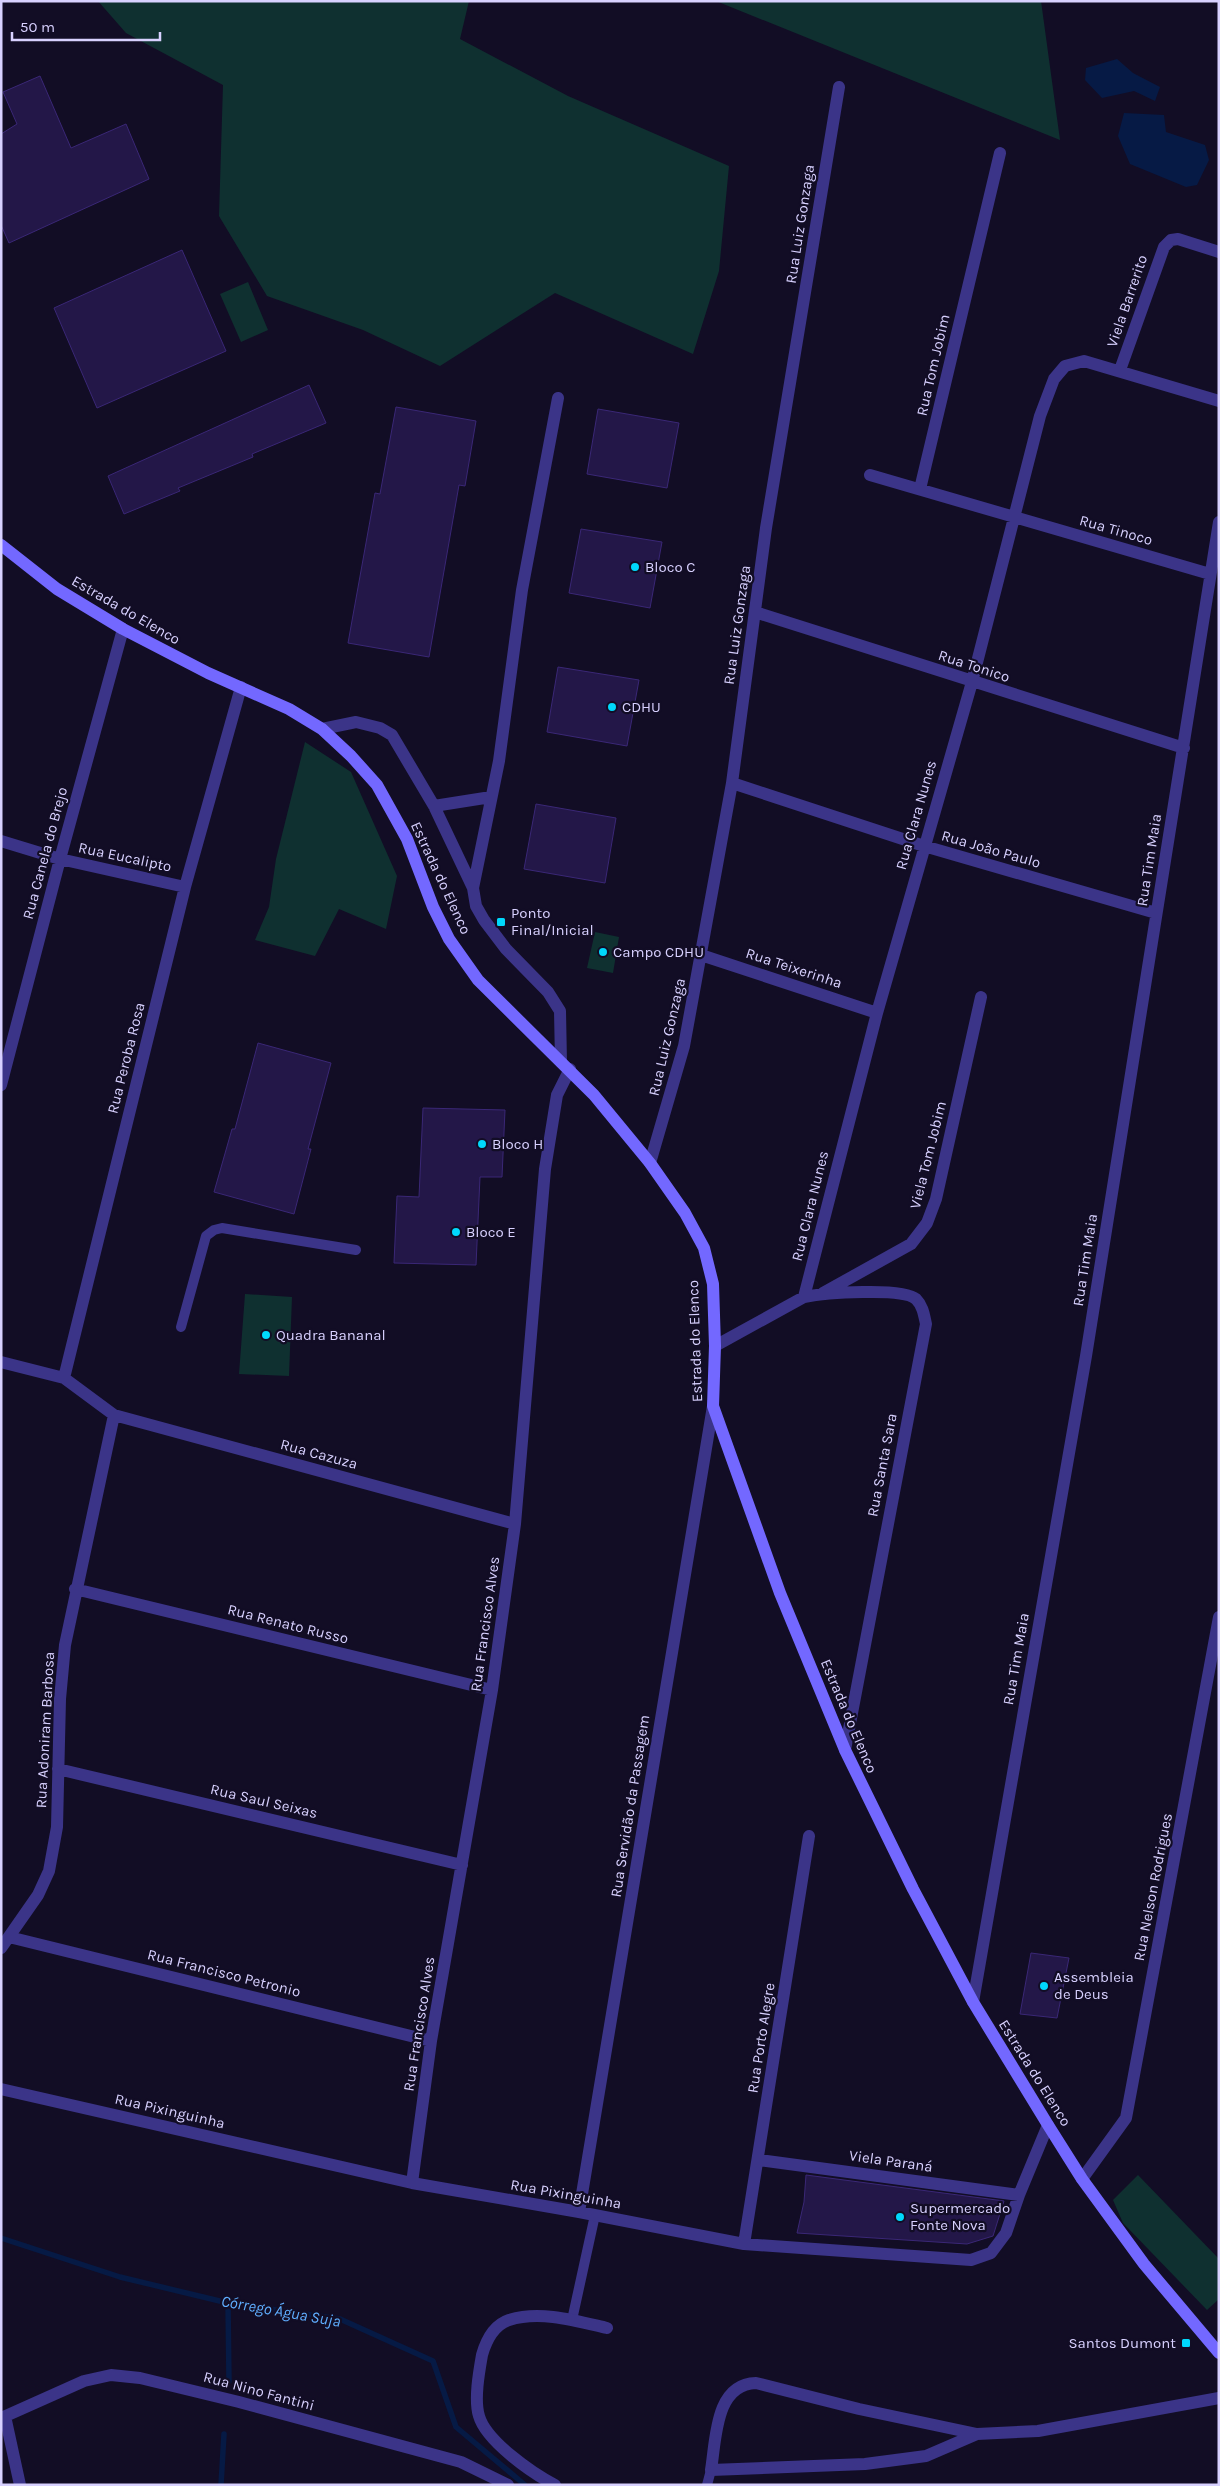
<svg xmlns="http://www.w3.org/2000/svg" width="1220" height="2486" font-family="Karla,sans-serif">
  <rect width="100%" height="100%" fill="#120d25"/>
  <path fill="#0f3030" d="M98,1H469L460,39L568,96L729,166L719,271L693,354L555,293L440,366L363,330L267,296L219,216L223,85L126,33Z
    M716,1H1041L1060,140Z
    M248,282L268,330L241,342L220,294Z
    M305,742L351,772L397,876L386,929L339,909L315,956L255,940L269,907L276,859Z
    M595,932L619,937L613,973L587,968Z
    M245,1294L292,1297L289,1376L239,1374Z
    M1138,2175L1219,2259V2299L1207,2310L1123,2223L1113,2200Z"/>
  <path fill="#061a45" d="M1117,59L1133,73L1160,87L1155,101L1134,91L1102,98L1085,80L1086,68Z
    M1124,113L1164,115L1166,132L1205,145L1209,160L1197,185L1186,187L1130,164L1118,136Z"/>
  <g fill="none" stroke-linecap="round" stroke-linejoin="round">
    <path stroke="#061a45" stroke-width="5.5" d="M1,2238L120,2277L228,2303L340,2319L433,2361L456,2427L525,2485
      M228,2303L229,2381
      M221,2485L224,2434"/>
  </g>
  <path fill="#231748" stroke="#3a2776" d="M40,76L71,148L126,124L149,179L9,243L1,225V134L17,124L3,92Z
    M182,250L226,351L97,408L54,308Z
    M309,385L326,423L252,454L253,457L178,488L180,491L124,514L108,476Z
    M396,407L476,421L465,486L459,485L429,657L348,643L375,493L380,494Z
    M598,409L679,423L667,488L587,474Z
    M581,529L662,542L650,608L569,593Z
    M558,667L639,680L627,746L547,732Z
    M536,804L616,818L605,883L524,869Z
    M258,1043L331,1063L308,1149H311L294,1214L214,1192L232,1129H235Z
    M423,1108L505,1110L502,1177H480L476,1265L394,1263L397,1196L419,1197Z
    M1031,1953L1069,1958L1057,2018L1020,2014Z
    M806,2175L1004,2201L993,2236L967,2244L797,2233L804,2202Z"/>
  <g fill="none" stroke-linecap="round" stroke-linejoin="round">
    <path stroke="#3b3488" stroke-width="10" d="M181,1327L206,1236L214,1230L222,1228L356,1250
      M572,2320L595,2215
      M707,2485L711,2470"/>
    <path stroke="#3b3488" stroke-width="12" d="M1120,370L1164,247L1171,240L1178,239L1219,252
      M870,475L1210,574
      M920,489L1000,153
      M755,612L1184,748
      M241,687L185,887L64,1378L114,1415L515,1524
      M322,729L356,722L380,728L392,735L434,806L473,888L476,906L484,920L506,949L548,992L560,1011L561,1062
      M732,783L924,846L1156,913
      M434,806L491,797
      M1,841L60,859L185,887
      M473,888L499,761L522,590L558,398
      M701,955L877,1013
      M1,1085L60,859L123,629
      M650,1163L684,1046L732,783L766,528L839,87
      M823,1293L911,1244L927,1223L936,1199L981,997
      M804,1297L877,1013L972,682L1040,416L1054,379L1065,366L1084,361L1219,401
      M715,1346L804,1297C824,1293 903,1287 916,1299C923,1306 924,1315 926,1324L845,1750
      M1,1362L64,1378
      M75,1589L492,1690
      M58,1769L462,1865
      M9,1937L431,2041
      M1,1948L38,1895L49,1871L57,1827L60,1699L65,1645L114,1415
      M973,2002L1086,1356L1219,522
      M1,2089L412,2183L579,2212L744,2244L971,2260L991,2253L1006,2233L1019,2195L1048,2125
      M759,2160L1019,2195
      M1082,2179L1126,2118L1219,1617
      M412,2183L431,2041L492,1690L515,1524L545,1169L557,1095L570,1069
      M579,2212L713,1406
      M744,2244L809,1836
      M5,2416L20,2485
      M1,2418L84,2381L111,2375L140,2378L239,2402L461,2462L508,2485
      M977,2434L859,2409L756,2383C715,2384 716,2439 711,2470L865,2464L926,2456L977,2434L1038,2431L1219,2398
      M555,2485C532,2473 486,2441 479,2416C474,2400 479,2372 482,2355C486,2341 494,2325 509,2320C540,2310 577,2321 607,2328"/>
    <path stroke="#7368ff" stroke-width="12" d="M1,545L57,589L123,629L208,673L289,709L322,729L351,756L377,785L407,839L433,907L449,939L478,980L594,1095L650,1163L685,1213L704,1248L713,1284L715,1346L713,1406L780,1593L845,1750L913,1889L973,2002L1048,2125L1082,2179L1144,2264L1219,2353"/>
  </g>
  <g fill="#00d8fc" stroke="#120d25" stroke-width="2">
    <circle cx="635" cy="567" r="5"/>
    <circle cx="612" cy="707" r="5"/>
    <rect x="496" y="917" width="10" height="10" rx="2.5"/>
    <circle cx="603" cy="952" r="5"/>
    <circle cx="482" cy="1144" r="5"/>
    <circle cx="456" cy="1232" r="5"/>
    <circle cx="266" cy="1335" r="5"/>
    <circle cx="1044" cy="1986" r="5"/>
    <circle cx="900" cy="2217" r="5"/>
    <rect x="1181" y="2338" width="10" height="10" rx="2.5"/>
  </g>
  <g text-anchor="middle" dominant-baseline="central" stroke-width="4.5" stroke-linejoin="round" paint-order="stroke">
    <g font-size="15" fill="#d8d1ff" stroke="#120d25">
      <text transform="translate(800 224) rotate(-81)">Rua Luiz Gonzaga</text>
      <text transform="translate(1127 301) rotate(-71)">Viela Barrerito</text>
      <text transform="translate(933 365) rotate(-77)">Rua Tom Jobim</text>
      <text transform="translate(1116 530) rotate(16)">Rua Tinoco</text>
      <text transform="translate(126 610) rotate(30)">Estrada do Elenco</text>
      <text transform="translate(737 625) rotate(-82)">Rua Luiz Gonzaga</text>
      <text transform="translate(974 666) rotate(18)">Rua Tonico</text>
      <text transform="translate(916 815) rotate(-74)">Rua Clara Nunes</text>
      <text transform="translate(991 849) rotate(16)">Rua João Paulo</text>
      <text transform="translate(45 853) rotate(-75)">Rua Canela do Brejo</text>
      <text transform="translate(125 857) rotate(12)">Rua Eucalipto</text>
      <text transform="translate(1149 860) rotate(-81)">Rua Tim Maia</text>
      <text transform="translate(441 878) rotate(65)">Estrada do Elenco</text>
      <text transform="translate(794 968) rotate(18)">Rua Teixerinha</text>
      <text transform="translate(667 1037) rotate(-77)">Rua Luiz Gonzaga</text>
      <text transform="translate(126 1058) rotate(-76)">Rua Peroba Rosa</text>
      <text transform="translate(928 1155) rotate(-76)">Viela Tom Jobim</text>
      <text transform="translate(810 1206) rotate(-76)">Rua Clara Nunes</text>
      <text transform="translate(1085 1260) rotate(-81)">Rua Tim Maia</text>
      <text transform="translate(695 1341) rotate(-92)">Estrada do Elenco</text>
      <text transform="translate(319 1454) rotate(15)">Rua Cazuza</text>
      <text transform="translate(882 1465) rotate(-79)">Rua Santa Sara</text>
      <text transform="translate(288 1624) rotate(14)">Rua Renato Russo</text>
      <text transform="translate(485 1624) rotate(-82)">Rua Francisco Alves</text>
      <text transform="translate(1016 1659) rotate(-80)">Rua Tim Maia</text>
      <text transform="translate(849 1716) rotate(67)">Estrada do Elenco</text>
      <text transform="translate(45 1730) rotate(-87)">Rua Adoniram Barbosa</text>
      <text transform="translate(264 1801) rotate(13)">Rua Saul Seixas</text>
      <text transform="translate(630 1806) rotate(-81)">Rua Servidão da Passagem</text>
      <text transform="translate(1153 1887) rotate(-79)">Rua Nelson Rodrigues</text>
      <text transform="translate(224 1973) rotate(14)">Rua Francisco Petronio</text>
      <text transform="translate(419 2024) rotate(-81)">Rua Francisco Alves</text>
      <text transform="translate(761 2038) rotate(-81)">Rua Porto Alegre</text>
      <text transform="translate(1035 2073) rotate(58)">Estrada do Elenco</text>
      <text transform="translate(170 2111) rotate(13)">Rua Pixinguinha</text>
      <text transform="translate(891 2161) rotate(8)">Viela Paraná</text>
      <text transform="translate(566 2194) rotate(10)">Rua Pixinguinha</text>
      <text transform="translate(259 2391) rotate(15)">Rua Nino Fantini</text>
    </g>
    <g font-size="15" fill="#d8d1ff" stroke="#120d25" text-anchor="start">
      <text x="645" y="567">Bloco C</text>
      <text x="622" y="707">CDHU</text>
      <text x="511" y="913">Ponto<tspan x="511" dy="17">Final/Inicial</tspan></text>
      <text x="613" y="952">Campo CDHU</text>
      <text x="492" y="1144">Bloco H</text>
      <text x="466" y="1232">Bloco E</text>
      <text x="276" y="1335">Quadra Bananal</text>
      <text x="1054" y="1977">Assembleia<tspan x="1054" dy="17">de Deus</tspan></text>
      <text x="910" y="2208">Supermercado<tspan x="910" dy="17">Fonte Nova</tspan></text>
      <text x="1176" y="2343" text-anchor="end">Santos Dumont</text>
    </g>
    <g font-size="16" font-style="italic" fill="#5faeff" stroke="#120d25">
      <text transform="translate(281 2311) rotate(10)">Córrego Água Suja</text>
    </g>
  </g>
  <rect width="1220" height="2486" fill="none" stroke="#d8d1ff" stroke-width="5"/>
  <path d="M12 32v8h148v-8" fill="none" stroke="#d8d1ff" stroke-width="2.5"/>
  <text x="20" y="32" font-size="15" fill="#d8d1ff" stroke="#120d25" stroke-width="4" paint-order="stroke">50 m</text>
</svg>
